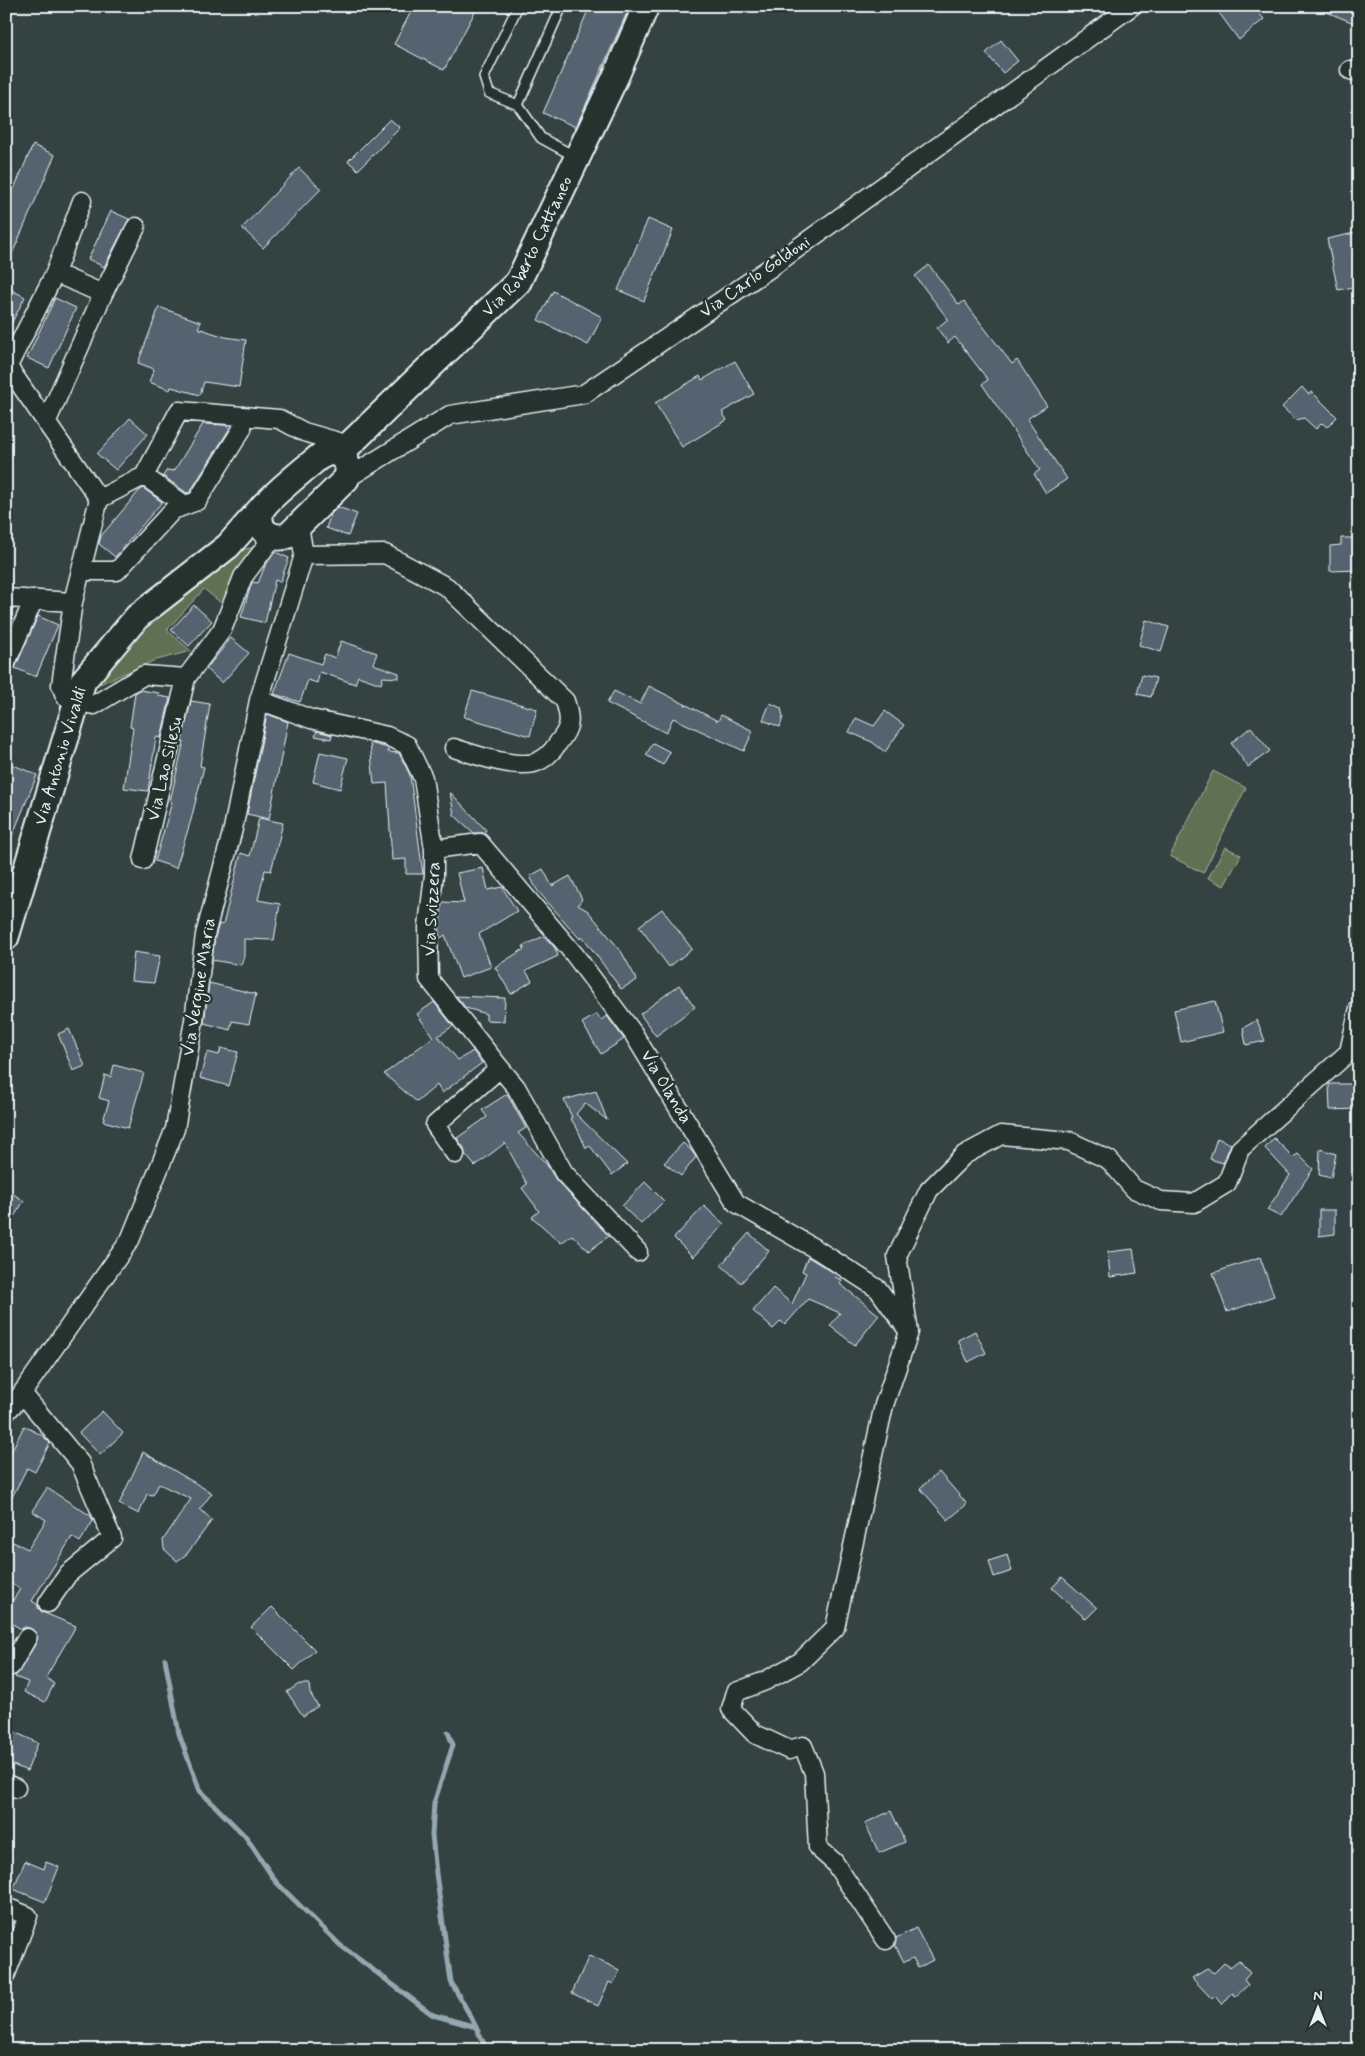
<svg xmlns="http://www.w3.org/2000/svg" width="1365" height="2056" font-family="Mynerve,sans-serif">
  <rect width="100%" height="100%" fill="#344241"/>
  <filter id="ink" filterUnits="userSpaceOnUse"><feTurbulence type="fractalNoise" baseFrequency=".02" numOctaves="2"/><feDisplacementMap in="SourceGraphic" scale="10" xChannelSelector="R" yChannelSelector="G"/><feConvolveMatrix kernelMatrix="1 2 1 2 8 2 1 2 1" color-interpolation-filters="sRGB"/></filter>
  <g filter="url(#ink)">
    <path fill="#607152" stroke="#a4b1a5" d="M259,546L227,608L204,589L167,630L191,651L153,661L100,684L99,668L221,555Z
      M1213,771L1246,788L1203,873L1170,856Z
      M1225,847L1241,855L1224,886L1208,878Z"/>
    <g fill="none" stroke-linecap="round" stroke-linejoin="round">
      <path stroke="#95a7b0" stroke-width="5" d="M165,1659L179,1734L200,1791L246,1837L276,1882L340,1945L433,2015L476,2027
        M448,1732L453,1745L434,1803L432,1835L436,1873L451,1982L471,2017L487,2050"/>
    </g>
    <path fill="#556470" stroke="#e8f1f8" d="M414,6H478L444,70L394,44Z
      M590,6H630L576,127L543,113Z
      M1214,6H1253L1264,19L1239,40Z
      M1314,6H1359V25L1314,7Z
      M1001,40L1018,61L1003,73L986,53Z
      M390,119L400,128L358,170L348,161Z
      M33,145L55,155L6,268V207Z
      M299,168L321,189L263,248L242,228Z
      M111,211L129,219L104,267L88,259Z
      M648,219L673,230L644,301L618,290Z
      M1359,232V286L1338,290L1327,239Z
      M929,265L959,305L964,301L1012,364L1017,360L1047,406L1027,419L1067,479L1046,493L1034,474L1040,470L982,384L988,380L955,337L948,343L937,328L948,319L915,276Z
      M6,287L25,297L6,334Z
      M553,291L602,317L588,345L538,320Z
      M55,298L76,308L49,368L27,358Z
      M159,307L201,322L198,328L225,337L246,340L239,387L204,382L200,395L171,387L170,390L149,382L154,369L138,363Z
      M735,361L754,394L722,412L727,420L682,447L655,403L700,376L702,380Z
      M1302,387L1308,394L1312,392L1337,417L1327,427L1322,423L1316,429L1304,418L1296,420L1282,407Z
      M130,418L148,434L116,470L97,454Z
      M203,424L225,425L230,428L190,492L187,493L163,476L167,470L174,471Z
      M143,488L162,502L115,557L99,544L101,536L139,491Z
      M338,507L357,514L348,536L326,528L331,514Z
      M1341,538H1359V570L1330,571V546L1341,545Z
      M275,552L289,558L280,582L275,580L265,623L241,617L252,582L258,583L265,566Z
      M194,605L212,621L189,646L171,630Z
      M38,616L58,625L36,677L15,668Z
      M1146,620L1169,627L1161,652L1139,645Z
      M231,638L249,653L222,683L206,669Z
      M341,641L377,653L373,664L399,673V678L383,677L381,684L358,676L355,684L320,672L317,683L308,680L300,702L274,694L289,653L321,664L325,654L335,658Z
      M1142,675L1156,678L1151,697L1137,694Z
      M649,686L718,721L721,715L753,731L744,751L673,718L666,733L607,703L614,691L640,704Z
      M140,690L159,693V696L170,698L161,738L156,737L148,791L124,788L133,728L130,727L135,693Z
      M472,691L537,709L530,736L464,717Z
      M191,701L210,704L200,766L204,767L191,820L176,868L155,861L172,802L170,801L184,741H182Z
      M770,703L781,708L783,717L780,727L763,720Z
      M885,711L904,725L885,752L872,742L849,732L856,718L874,726Z
      M267,714L288,722L269,819L247,814Z
      M1251,727L1270,751L1248,767L1231,743Z
      M317,731L332,735L331,739L315,736Z
      M370,743L388,748V752L399,753L410,775L423,874H406V859L392,860L387,783L374,784Z
      M653,743L670,752L663,765L646,755Z
      M320,752L348,758L340,789L313,782Z
      M11,764L37,775L7,849L6,774Z
      M450,792L486,830L484,833H474L454,815Z
      M259,818L283,823L271,871L265,870L258,900L280,904L274,940L244,939V956L241,965L212,960L215,937L219,924L223,925L241,853L250,856Z
      M483,868L488,890L502,887L517,911L479,934L491,967L461,978L445,935L439,939L442,902L464,903L457,873Z
      M543,869L552,886L570,876L582,899L578,905L588,911L621,951L637,980L621,989L583,937L580,939L537,890L530,876Z
      M662,909L692,949L669,967L639,926Z
      M544,936L555,948L558,956L526,971L532,981L511,994L495,967L524,949L523,946Z
      M134,952L160,956L154,983L131,981Z
      M209,983L256,994L249,1024L232,1021L230,1030L204,1023Z
      M679,985L695,1007L656,1036L640,1014Z
      M456,996L505,998L504,1021L486,1020V1014L466,1008Z
      M1215,1001L1223,1032L1181,1042L1174,1010Z
      M434,1002L453,1026L438,1036L458,1060L473,1051L482,1063L442,1093L437,1085L417,1102L384,1074L433,1037L417,1014Z
      M597,1014L601,1020L607,1016L624,1039L601,1054L582,1023Z
      M1257,1020L1265,1041L1246,1045L1243,1028Z
      M69,1029L85,1066L73,1071L58,1034Z
      M221,1048L238,1052L229,1086L200,1078L207,1052L219,1055Z
      M114,1065L144,1073L128,1128L103,1121L109,1101L99,1098L105,1075L111,1077Z
      M1329,1084H1357L1358,1109L1330,1110Z
      M596,1091L607,1120L585,1103L576,1114L627,1164L612,1175L590,1146L586,1148L577,1128L570,1118L572,1117L564,1100Z
      M507,1094L526,1128L518,1133L547,1165L556,1180L609,1236L589,1251L572,1235L561,1243L532,1217L539,1211L522,1188L527,1184L505,1143L475,1166L465,1154L464,1148L457,1138L487,1117L482,1110Z
      M1217,1138L1231,1144L1223,1163L1210,1159Z
      M1274,1138L1293,1157L1298,1154L1313,1169L1281,1217L1267,1210L1290,1175L1265,1148Z
      M683,1143L691,1150L696,1157L681,1176L664,1163Z
      M1320,1149L1336,1154L1331,1178L1319,1175Z
      M645,1182L664,1201L641,1224L622,1206Z
      M6,1189L24,1201L6,1229Z
      M704,1206L724,1224L693,1257L674,1238Z
      M1319,1210H1335V1234L1319,1236Z
      M749,1233L769,1251L741,1283L721,1265Z
      M1133,1249L1137,1273L1110,1277L1108,1252Z
      M808,1257L836,1274L835,1277L842,1280L840,1284L879,1315L855,1345L830,1326L840,1313L808,1299L785,1325L781,1321L773,1329L753,1311L773,1288L792,1304L806,1273L802,1271Z
      M1260,1257L1274,1296L1227,1312L1213,1273Z
      M975,1331L986,1353L968,1362L958,1340Z
      M102,1411L123,1433L100,1455L79,1433Z
      M24,1426L43,1436L50,1443L35,1472L27,1468L6,1509V1462Z
      M143,1452L212,1493L200,1509L212,1520L187,1554L177,1561L164,1549L163,1540L191,1499L159,1484L153,1495L147,1494L139,1514L119,1504Z
      M939,1472L967,1504L948,1520L920,1488Z
      M47,1488L91,1516L93,1521L80,1542L72,1537L32,1601L38,1605V1608L42,1612L76,1626L46,1677L54,1684L45,1702L24,1692L28,1682L15,1677L36,1643L38,1637L32,1629L26,1627L21,1629L6,1620V1611L20,1589L6,1580V1551L13,1542L28,1549L46,1520L32,1511Z
      M1007,1555L1012,1571L994,1577L989,1561Z
      M1062,1577L1097,1608L1086,1619L1052,1588Z
      M272,1607L315,1650L294,1670L251,1627Z
      M299,1684H309L310,1693L318,1706L303,1716L287,1692Z
      M6,1728L38,1743L27,1771L6,1762Z
      M891,1811L905,1842L879,1853L865,1823Z
      M25,1861L44,1869L46,1862L59,1867L45,1902L13,1889Z
      M916,1928L933,1960L918,1968L913,1958L904,1962L895,1945L896,1938Z
      M589,1956L620,1970L613,1984L609,1982L598,2006L572,1993Z
      M1239,1960L1250,1973L1244,1980L1248,1985L1236,1996L1232,1993L1222,2005L1215,1996L1212,1999L1192,1978L1207,1969L1214,1973L1224,1963L1230,1967Z"/>
    <g fill="none" stroke-linecap="round" stroke-linejoin="round">
      <g stroke="#e8f1f8" stroke-width="12">
        <path id="lane" d="M518,6L484,77L489,93L518,105L562,6
          M518,105L541,138L576,157"/>
      </g>
      <g stroke="#e8f1f8" stroke-width="21">
        <path id="street" d="M1350,70L1359,72
          M55,273L103,294
          M6,364L99,499L73,602L61,685L65,696L77,702L94,705L144,675L186,678L143,860
          M8,366L55,273L82,201
          M46,423L103,294L136,227
          M144,476L185,505
          M346,479L450,415L584,394L770,268L1132,6
          M99,499L144,476L179,411L279,419L304,432L349,445
          M304,555L385,554L447,587L565,701C571,720 571,727 558,743C553,751 544,760 534,763C512,768 476,755 454,748
          M81,571H117L173,510L197,501L242,429L243,416
          M6,598L73,602
          M6,663L34,599
          M186,678L222,630L243,577L273,537
          M259,700L311,719L387,736L407,745L423,778L434,849V875L428,926L429,979L500,1068L516,1087L564,1173L638,1252
          M434,849L480,843L574,954L633,1033L736,1203L819,1251L878,1289L907,1329
          M455,1154L435,1125L500,1068
          M22,1393L80,1463L112,1538L68,1574L48,1603
          M6,1412L15,1403L130,1240L175,1129L194,1020L205,935L233,829L259,700L304,555L299,526
          M6,1664L11,1666L27,1638
          M6,1784L16,1788
          M6,1907L28,1916L6,1974
          M886,1940L834,1862L818,1848L814,1773L803,1746L789,1750L755,1734L731,1709L736,1692L765,1681L800,1662L835,1628L884,1405L909,1332L897,1256L929,1190L964,1155L1001,1135L1069,1141L1109,1160L1134,1189L1161,1201L1194,1203L1227,1183L1240,1149L1349,1052L1359,1008"/>
      </g>
      <g stroke="#e8f1f8" stroke-width="29">
        <g id="secondary">
          <path d="M329,452C344,453 352,465 346,479L289,535C282,538 274,538 267,533C260,528 258,517 262,509C268,498 307,467 319,457Z"/>
          <path id="s1" d="M324,453L349,445L518,282L615,78L646,6"/>
          <path id="s2" d="M6,937L83,681L137,617L228,546L265,504"/>
        </g>
      </g>
      <use href="#lane" stroke="#26332d" stroke-width="9"/>
      <use href="#street" stroke="#26332d" stroke-width="18"/>
      <use href="#secondary" stroke="#26332d" stroke-width="25"/>
    </g>
  </g>
  <g text-anchor="middle" dominant-baseline="central" stroke-width="4.5" stroke-linejoin="round" paint-order="stroke">
    <g font-size="18" fill="#e8f1f8" stroke="#26332d">
      <text stroke="none"><textPath href="#s1" startOffset="296">Via Roberto Cattaneo</textPath></text>
      <text transform="translate(755 277) rotate(-35)">Via Carlo Goldoni</text>
      <text stroke="none"><textPath href="#s2" startOffset="189">Via Antonio Vivaldi</textPath></text>
      <text transform="translate(165 769) rotate(-77)">Via Lao Silesu</text>
      <text transform="translate(432 909) rotate(-87)">Via Svizzera</text>
      <text transform="translate(199 987) rotate(-81)">Via Vergine Maria</text>
      <text transform="translate(666 1087) rotate(59)">Via Olanda</text>
    </g>
  </g>
  <rect width="1365" height="2056" fill="none" stroke="#26332d" stroke-width="25"/>
  <rect x="12" y="12" width="1340" height="2031" fill="none" stroke="#e8f1f8" stroke-width="2" filter="url(#ink)"/>
  <g transform="translate(1318 2008)" stroke="#26332d" stroke-width="4" paint-order="stroke">
  <path d="M0-4L9 19L0 12L-9 19Z" fill="#e8f1f8"/>
  <text y="-8" font-size="14" font-weight="bold" text-anchor="middle" fill="#e8f1f8">N</text>
  </g>
</svg>
